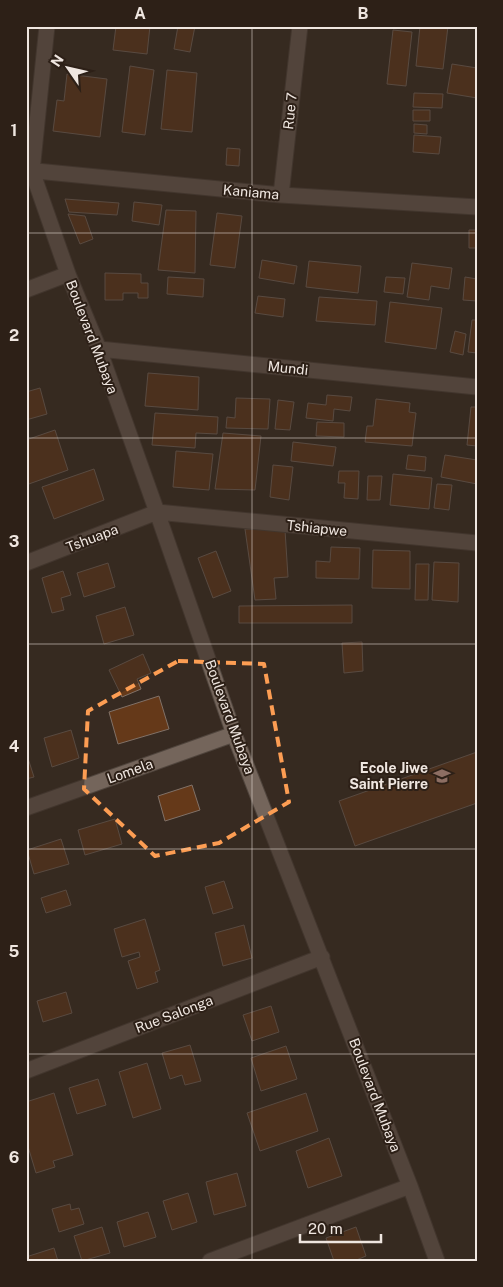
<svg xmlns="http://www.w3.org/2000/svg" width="503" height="1287" font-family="'Public Sans',sans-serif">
  <rect width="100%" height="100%" fill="#372a21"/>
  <path fill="#653919" stroke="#817167" d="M116,26H150L147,54L113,50Z
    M178,26H195L190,52L174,49Z
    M420,26H448L443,69L416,66Z
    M393,30L412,32L406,86L387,84Z
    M452,64L477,68V98L447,93Z
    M130,66L154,70L145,135L122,132Z
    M167,70L197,73L192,132L161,129Z
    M67,74L107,79L100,137L53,131L57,100L64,101Z
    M414,93L443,94L442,108L413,107Z
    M413,110H430V121H413Z
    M414,124L427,125V134L414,133Z
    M414,135L441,137L439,154L413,152Z
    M227,148L240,149L239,166L226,165Z
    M65,199L119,203L117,215L69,212Z
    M134,202L162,205L159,225L132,221Z
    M166,210L196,211L195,273L158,270Z
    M217,213L242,216L235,268L210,265Z
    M68,214L85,216L93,239L80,244Z
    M469,230H477V248H469Z
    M262,260L297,266L294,284L259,278Z
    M309,261L361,266L358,293L306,287Z
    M412,263L452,268L449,289L431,286L429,300L407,297Z
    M105,273L141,274V283H148V298H138V293H123V300H105Z
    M168,277L204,279L203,297L167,294Z
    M386,277L405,278L403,294L384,292Z
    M465,277L477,279V301L463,300Z
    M258,296L285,299L283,317L255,313Z
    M319,297L377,301L375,325L316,321Z
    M390,302L442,308L436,349L385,342Z
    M472,320H477V353L468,352Z
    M455,331L466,334L463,355L450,352Z
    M148,373L199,377L198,410L145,406Z
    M40,388L47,414L26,420V392Z
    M327,395L352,397L350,411L334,409L333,421L306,418L308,403L326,405Z
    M236,398L270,399L268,429L226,428L227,417L235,418Z
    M376,399L410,403L409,412L416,413L412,446L365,442L367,426H373Z
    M278,400L294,402L290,430L275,429Z
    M471,407H477V446L467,445Z
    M155,413L218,417L217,434L196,433L195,448L152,445Z
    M317,422L344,423V437L316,436Z
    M55,430L68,470L26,485V440Z
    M223,433L261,436L255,490L215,489Z
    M293,442L336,447L333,466L291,461Z
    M176,451L213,454L209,490L173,487Z
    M408,455L426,457L425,471L406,469Z
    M445,455L477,460V484L441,477Z
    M273,465L293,467L289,500L270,497Z
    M94,469L104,500L54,519L42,487Z
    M339,471H359L358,499L344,498L345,483H338Z
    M393,474L432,478L429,509L390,505Z
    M368,476H382L380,500H367Z
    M437,484L452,485L449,510L434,508Z
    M245,529L285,530L288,577L274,578L276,599L255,600Z
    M331,547L360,548L359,579L316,578V561L330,562Z
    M373,550L410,551V589L372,588Z
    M216,551L231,591L213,598L198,558Z
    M434,562L459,563L458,602L432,600Z
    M108,563L115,587L84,597L77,573Z
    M416,564H429L428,600H415Z
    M63,571L71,595L61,598L64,610L52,613L42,578Z
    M352,605V623H239V606Z
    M125,607L134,635L104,644L96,616Z
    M362,642L363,671L344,673L342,643Z
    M143,654L151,673L137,679L141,689L122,697L109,670Z
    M159,696L169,729L118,744L109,712Z
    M71,730L79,758L52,767L44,738Z
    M26,752L34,777L26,779Z
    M477,752V803L355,846L339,801Z
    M192,785L200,810L165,821L158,796Z
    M115,819L122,844L85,855L78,830Z
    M61,839L69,864L34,874L27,850Z
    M224,881L233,908L213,914L205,887Z
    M66,890L71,905L46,913L41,898Z
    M145,919L160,970L155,972L158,982L137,989L128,961L140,957L139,952L122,957L114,929Z
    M244,925L252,958L223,966L215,933Z
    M66,992L72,1013L43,1022L37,1001Z
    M271,1006L279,1032L252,1041L243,1015Z
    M190,1045L201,1081L185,1085L182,1075L170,1079L162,1053Z
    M286,1046L297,1079L261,1091L251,1058Z
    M147,1063L161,1109L133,1118L119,1072Z
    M98,1079L106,1105L77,1114L69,1088Z
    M54,1093L73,1155L53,1161L55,1167L36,1173L26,1140V1102Z
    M306,1093L318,1131L260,1151L247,1113Z
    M329,1138L342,1176L308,1188L296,1151Z
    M237,1173L246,1206L214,1215L206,1182Z
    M188,1193L197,1222L172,1230L163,1201Z
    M70,1204L71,1210L79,1208L84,1224L59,1232L52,1209Z
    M148,1212L156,1237L124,1247L117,1222Z
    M102,1227L110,1253L82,1261L74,1236Z
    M356,1227L366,1256L354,1261H334L326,1238Z
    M54,1248L58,1261H27L26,1257Z"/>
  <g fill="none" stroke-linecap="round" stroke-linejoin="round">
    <g stroke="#50453d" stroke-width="17">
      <path id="minor" d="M47,26L32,171L68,274L99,349L157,512L234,734L410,1186L437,1261
        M26,170L281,195L477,207
        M281,195L300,26
        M26,290L68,274
        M99,349L477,387
        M26,563L157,512L477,543
        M26,808L234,734
        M26,1071L322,957
        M210,1261L410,1186"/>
    </g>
    <use href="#minor" stroke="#74655b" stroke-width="15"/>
  </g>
  <path d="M0 0H503V1287H0ZM178,661L264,664L289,802L219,843L155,856L84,789L88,711Z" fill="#372a21" fill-opacity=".55" fill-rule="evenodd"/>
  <path fill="none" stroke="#fc9d53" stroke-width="4" stroke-dasharray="10 6" stroke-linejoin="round" d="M178,661L264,664L289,802L219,843L155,856L84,789L88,711Z"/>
  <path fill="none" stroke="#efe6e0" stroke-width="1" stroke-opacity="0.55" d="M252,26V1261M26,233H477M26,438H477M26,644H477M26,849H477M26,1054H477"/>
  <defs>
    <g id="school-bare" transform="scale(1.35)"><path d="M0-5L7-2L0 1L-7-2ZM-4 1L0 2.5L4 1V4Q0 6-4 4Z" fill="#8d6e63" stroke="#2d2017" stroke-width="2.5" paint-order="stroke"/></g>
  </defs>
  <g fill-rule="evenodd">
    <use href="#school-bare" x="442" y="776"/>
  </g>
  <g text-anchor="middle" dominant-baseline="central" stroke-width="4" stroke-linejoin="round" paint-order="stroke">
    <g font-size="14" fill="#efe6e0" stroke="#2d2017">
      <text transform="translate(290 111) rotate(-84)">Rue 7</text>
      <text transform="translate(251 192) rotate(5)">Kaniama</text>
      <text transform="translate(92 337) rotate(69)">Boulevard Mubaya</text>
      <text transform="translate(288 368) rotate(6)">Mundi</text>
      <text transform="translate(317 528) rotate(6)">Tshiapwe</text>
      <text transform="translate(92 538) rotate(-21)">Tshuapa</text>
      <text transform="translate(230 717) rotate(70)">Boulevard Mubaya</text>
      <text transform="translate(130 771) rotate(-20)">Lomela</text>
      <text transform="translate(174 1014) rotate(-21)">Rue Salonga</text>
      <text transform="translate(375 1095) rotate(69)">Boulevard Mubaya</text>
    </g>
    <g font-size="14" font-weight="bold" fill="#efe6e0" stroke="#2d2017" text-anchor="end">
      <text x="428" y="768">Ecole Jiwe<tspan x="428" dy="16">Saint Pierre</tspan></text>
    </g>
  </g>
  <rect width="503" height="1287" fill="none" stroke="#2d2017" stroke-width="55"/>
  <g transform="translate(68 68) rotate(304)" stroke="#2d2017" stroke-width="4" paint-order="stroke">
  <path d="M0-4L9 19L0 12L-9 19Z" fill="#efe6e0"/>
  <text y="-8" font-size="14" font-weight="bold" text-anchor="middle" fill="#efe6e0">N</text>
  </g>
  <path d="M300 1234v8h81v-8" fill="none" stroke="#efe6e0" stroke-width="2.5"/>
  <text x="308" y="1234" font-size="15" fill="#efe6e0" stroke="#2d2017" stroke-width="4" paint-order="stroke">20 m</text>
  <rect x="28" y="28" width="448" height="1232" fill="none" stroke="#efe6e0" stroke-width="2"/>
  <g font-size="16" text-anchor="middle" font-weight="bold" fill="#efe6e0">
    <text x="140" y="19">A</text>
    <text x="363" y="19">B</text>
    <text x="14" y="136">1</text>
    <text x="14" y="341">2</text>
    <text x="14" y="547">3</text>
    <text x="14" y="752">4</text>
    <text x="14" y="957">5</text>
    <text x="14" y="1163">6</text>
  </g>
</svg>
